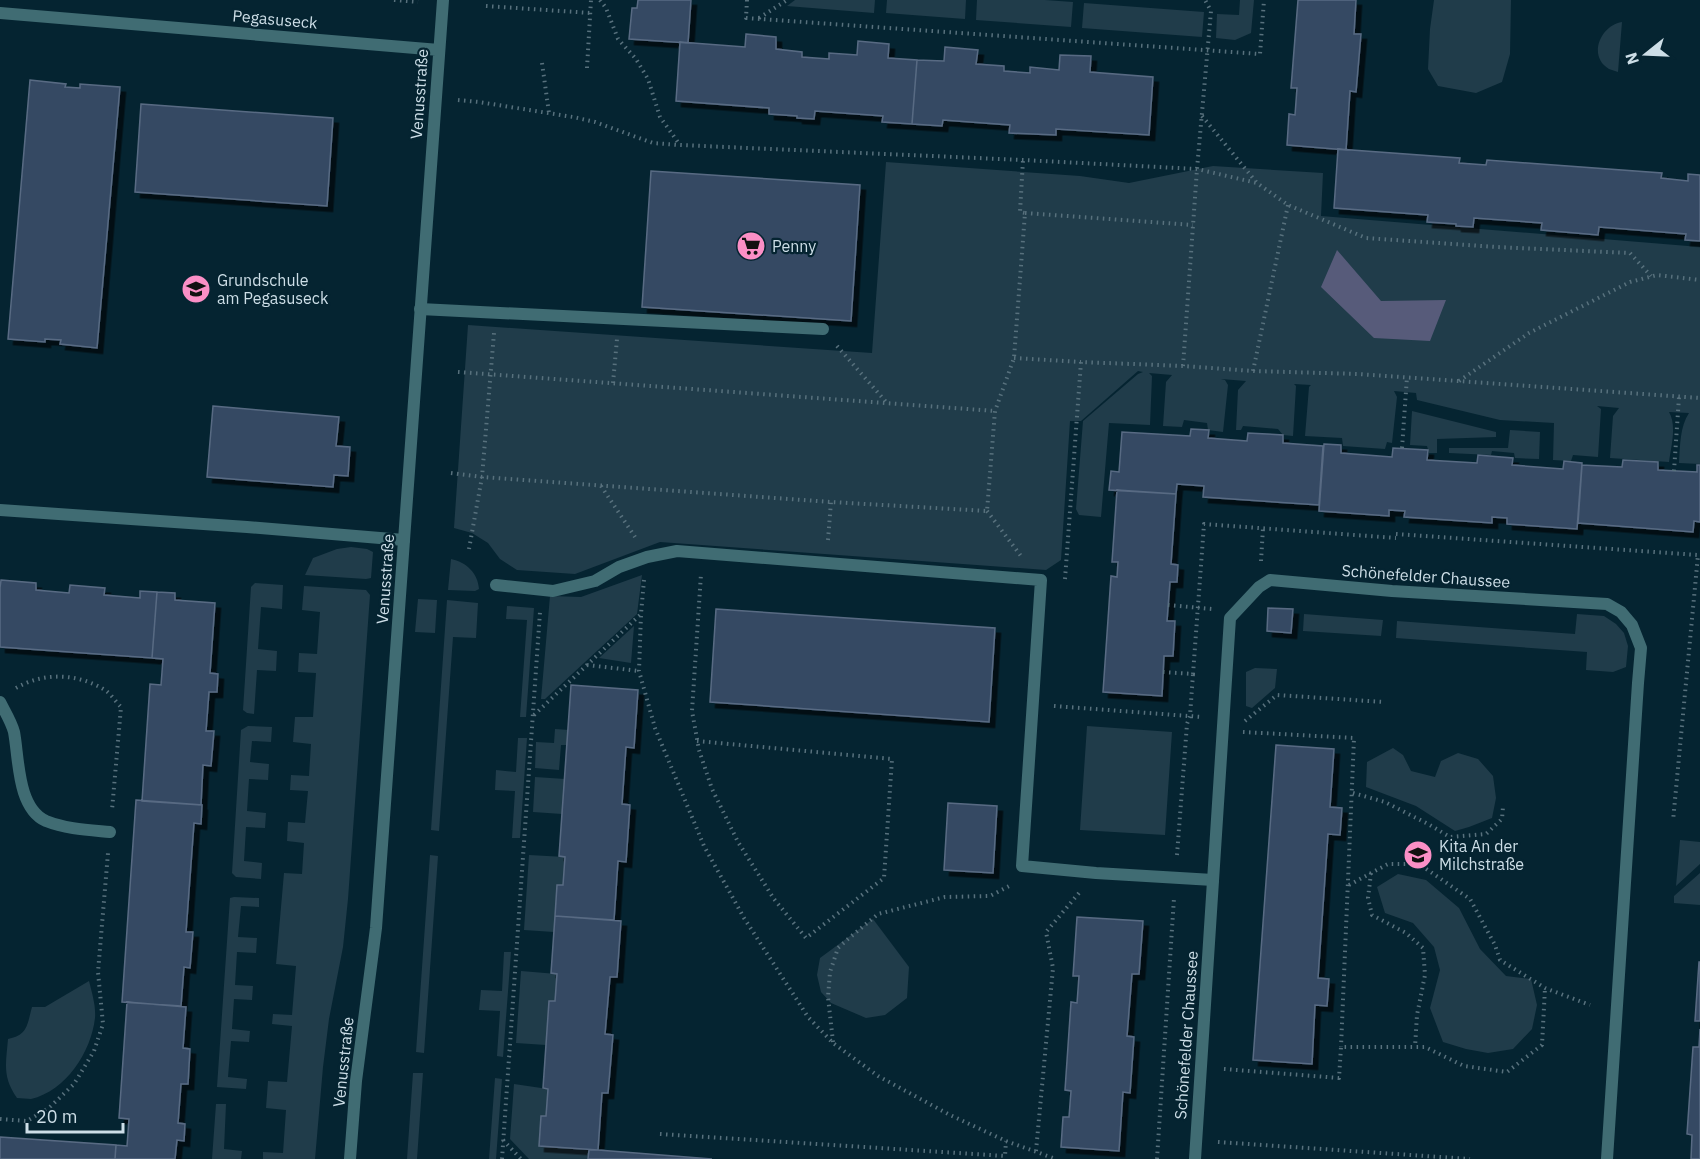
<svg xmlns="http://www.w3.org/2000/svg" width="1700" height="1159" font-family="'IBM Plex Sans',sans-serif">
  <defs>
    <filter id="shadow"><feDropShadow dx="5.5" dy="5.5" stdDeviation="0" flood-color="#0009"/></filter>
  </defs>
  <rect width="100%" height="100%" fill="#052431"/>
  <path fill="#203c4a" d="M795,0H875L874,13L787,6Z
    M887,0H966L965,19L886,13Z
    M977,0H1045L1073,2L1071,27L976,20Z
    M1240,0H1254L1251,33L1235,40L1216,38L1217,14L1239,15Z
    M1434,0H1511L1510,54L1502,82L1476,93L1438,86L1428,69L1430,29Z
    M1084,3L1204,12L1202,37L1082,28Z
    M1622,22L1618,72C1615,71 1612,70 1609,69C1587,56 1601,25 1622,22Z
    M886,162L1080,176L1129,183L1213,166L1323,173L1321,216L1700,247V464L1679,463C1680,446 1680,426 1689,413L1669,412C1677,425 1671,447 1669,462L1610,458L1613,416L1619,408L1597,406L1601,409L1598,457L1573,455L1571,461L1553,460L1554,423L1500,420L1417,400L1416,393L1394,391L1397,397L1392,443L1387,442L1385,449L1343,446L1342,438L1305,436L1309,387L1311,385L1294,384L1296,386L1293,436L1283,435L1278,429L1243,426L1241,430H1236L1238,390L1246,381L1221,379L1225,380L1228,385L1223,432L1208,430L1207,423L1184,420L1182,427L1163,426L1166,382L1172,375L1149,373L1152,376L1150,425L1109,423L1101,517L1079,515L1076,509L1083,421L1138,374L1143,372L1138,371L1081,421H1070L1061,560L1046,570L660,542L575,574L517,570L500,559L488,543L472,533L454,528L468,325L872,353Z
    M1412,411L1496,432V437L1437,439V453H1429L1427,446L1410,445Z
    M1510,430L1540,432L1539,459L1515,458L1514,453L1492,451L1491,455L1449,453V448H1508Z
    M351,547L367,549L373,552L371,578L366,579L305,575L313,558L337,549Z
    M451,559C466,562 478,573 479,589L475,591L448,590Z
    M642,575L637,614L545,699H541L550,596L581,597Z
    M255,583L283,585L282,609L261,607L258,649L277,651L276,671L257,670L254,714L247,713L243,710L251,587Z
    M304,586L366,590L370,595L348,899L343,947L329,1019L323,1067L315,1159H263V1152L283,1153L286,1110L266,1108L268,1081L287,1082L292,1026L272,1024L273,1014L292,1015L296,966L276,964L284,873L302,874L304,843L287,841L288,822L305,823L308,791L290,790L291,775L309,776L311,744L293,742L295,717H313L316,673L298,672L299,653L317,654L320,612L302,610Z
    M418,599L437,600L435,633L415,632Z
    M447,600L478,603L476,638L453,637L439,831L431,830Z
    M507,606L534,608L526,717H520L527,620L506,619Z
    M1304,614L1383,620L1381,636L1303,631Z
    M1577,614L1604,616L1616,624L1624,633L1628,646L1626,667L1613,672L1586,670L1587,652L1396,638L1397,621L1575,634Z
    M634,626L631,663L599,658Z
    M1255,668L1277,669L1275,688L1252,708L1246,706V672Z
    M248,726L272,727L271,742L252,741L250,762L269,764L268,780L249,779L247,811L266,813L265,828L246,827L244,861L262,863L261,879L236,877L232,873L241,730Z
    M1087,726L1172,732L1165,835L1080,830Z
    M555,729L569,730L567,745H561L559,770L535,768L536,742L554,743Z
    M518,738H527L520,838H512L515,791L495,790L496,770L516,772Z
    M1393,748L1403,755L1411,771L1435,777L1441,761L1458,753L1478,759L1493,776L1496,798L1492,818L1469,827L1455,831L1416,806L1366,787L1367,762Z
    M535,777L565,779L562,814L533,812Z
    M1680,840L1700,842V864L1676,886Z
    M430,855L438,856L424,1053L416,1052Z
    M529,855L565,857L563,885H557L554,932L524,930Z
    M1700,873V905L1674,903V896Z
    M1398,874L1426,880L1459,908L1480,949L1506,976L1531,979L1537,1005L1532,1029L1513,1049L1488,1053L1466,1049L1443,1042L1430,1008L1440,970L1434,947L1413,923L1385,913L1377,887Z
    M234,897L259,898V907L241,906L238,937L257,938L256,953L237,952L235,985L253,986L252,1000L234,999L232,1029L250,1031L249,1042L231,1041L228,1077L247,1079L246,1089L217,1087L230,898Z
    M873,919L909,967L907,998L885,1015L866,1018L831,1003L821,992L817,975L820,958Z
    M504,952H511L503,1057L497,1056L500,1011L479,1010L481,990L502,991Z
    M521,971L557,974L555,1001H549L546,1045L516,1043Z
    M89,981C92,993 96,1006 95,1018C91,1052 66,1091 31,1099C27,1099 22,1098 17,1098C2,1077 6,1063 8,1039C28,1035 27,1025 32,1007H45Z
    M413,1073H423L417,1159H407Z
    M495,1078L502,1079L496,1159H489Z
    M514,1084L548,1089L546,1116H541L539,1144L589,1150L588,1159H529L510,1139Z
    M216,1104H226L224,1149L242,1151L241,1159H212Z"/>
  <path fill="#575b7a" d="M1337,250L1381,301L1446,300L1430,341L1374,338L1321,287Z"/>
  <path fill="#354a64" stroke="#596b83" stroke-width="1.5" filter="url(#shadow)" d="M638,0H691L688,43L629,39L632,8H637Z
    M1298,0H1356L1354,34H1361L1356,92L1350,91L1346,150L1287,145L1289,114L1295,115L1297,88H1291Z
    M746,34L776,37V49L802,52V57L829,59V53L857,55L858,41L889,44L888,58L917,60L912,124L882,122L883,116L815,111L814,119L797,118V116L769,114V108L676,101L680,42L745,47Z
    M945,47L978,50L976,64L1004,66V71L1030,73V67L1059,70L1060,55L1091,56L1090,72L1153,77L1149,135L1056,129V135L1009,133L1010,125L943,120L942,126L912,124L917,60L944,61Z
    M30,80L66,84L65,87L80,88V84L120,87L97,348L60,344L61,340L45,339V342L8,339Z
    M141,104L333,118L327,206L135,192Z
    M1338,149L1460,158L1459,163L1486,165L1487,160L1662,173L1661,178L1688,181V174L1700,175V241L1685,240L1686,234L1599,227L1598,235L1541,230L1542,223L1474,218L1473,227L1456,226V224L1427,222L1428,215L1334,208Z
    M651,171L860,185L851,321L642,307Z
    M213,406L339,417L336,446L350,447L348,476L334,475L333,487L207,477Z
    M1191,429L1209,430L1208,438L1247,441L1248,433L1283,435V443L1323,446L1319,505L1203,497L1204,486L1177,484L1176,494L1109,490L1111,471L1119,472L1122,432L1190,436Z
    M1324,444L1341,445V453L1392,457L1393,448L1428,450L1427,460L1477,463L1478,455L1513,458L1512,465L1563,469L1564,461L1582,463L1577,529L1507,524V518L1492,517V523L1404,517L1405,511L1389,510V516L1319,511Z
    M1623,460L1658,462V470L1697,472V465H1700V522L1694,521L1693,532L1578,523L1582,465L1622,467Z
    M1117,490L1176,494L1171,564L1178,565L1177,582H1170L1167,621H1175L1173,656H1164L1162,696L1103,692L1111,576L1117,577L1118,562H1112Z
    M1,580L36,583V590L69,593L70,585L105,588L104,595L140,598V591L157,592L152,658L0,647V588Z
    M157,592L175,593V600L215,603L210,673L218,674L217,692H209L206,731H214L211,766L203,765L201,805L142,801L150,684L161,685L163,659L152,658Z
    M1268,608L1293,609L1291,633L1267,631Z
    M716,609L995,628L989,722L710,702Z
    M571,685L638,690L634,748L626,747L622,804L630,805L626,862L618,861L614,920L555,916L557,885H563L565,857L559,856Z
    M1276,745L1334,749L1330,807L1342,808L1340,835L1328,834L1318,978L1329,979L1327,1006L1315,1005L1312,1064L1253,1060Z
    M136,800L202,805L201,824L194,823L186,932H193L190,968L184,967L181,1006L122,1002Z
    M948,803L997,806L993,873L944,870Z
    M555,916L621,921L617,977H610L605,1034L613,1035L608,1093H602L598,1150L539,1146L541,1116H546L548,1089L543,1088L549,1001H555L557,974L551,973Z
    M1077,917L1143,921L1139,974H1132L1127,1036L1134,1037L1130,1093L1123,1092L1119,1151L1061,1147L1063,1117H1069L1071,1091L1065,1090L1071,1002L1077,1003L1079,976H1073Z
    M1699,962H1700V1021H1695Z
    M127,1002L186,1007L183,1048L190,1049L188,1084H181L178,1123L185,1124L184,1141L177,1140L175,1159H115L116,1145L127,1146L129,1119L119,1118Z
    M1700,1029V1159H1691L1692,1135L1687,1134L1693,1047H1699Z
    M0,1137L116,1145L115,1159H0Z
    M589,1150H598L712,1159H588Z"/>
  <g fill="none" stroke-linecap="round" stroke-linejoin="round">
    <path stroke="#58717d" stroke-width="4" stroke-dasharray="1.5 4.5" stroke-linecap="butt" d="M394,0L418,2
      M600,0L606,8L618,39L636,59L648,79L660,117L680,145L1023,160L1197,169L1257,183
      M747,0L746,18L1260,54L1264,0
      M486,6L591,13
      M759,18L787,0
      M542,63L549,113
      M587,68L591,0
      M458,100L479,102L573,117L595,122L653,143L679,145
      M1202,116L1257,183L1288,205L1366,238L1496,247L1630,253L1651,276
      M1025,213L1193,225
      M837,346L887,403
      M1014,358L1081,362
      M1183,366L1197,169L1211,11L1205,0
      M1253,371L1288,205
      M458,372L995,411
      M1459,381L1529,333L1630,282L1657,275L1700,280
      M613,383L617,339
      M1402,448L1407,377
      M1674,471L1679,397
      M451,473L482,477L831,502L987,511L995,411L1014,358L1025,213L1020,212L1023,160
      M601,486L635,537
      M987,511L1021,556
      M1396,534L1698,555L1673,821
      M828,540L831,502
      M469,549L482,477L494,333
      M1261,561L1263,528
      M1065,579L1081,362L1183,366L1253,371L1358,374L1700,398
      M644,580L641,614L639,671L655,728L704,846L744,918L808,1017L833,1043L878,1076L950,1115L1006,1141L1056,1159
      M1168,605L1212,609
      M587,665L639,671
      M1163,672L1193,674L1204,524L1396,538
      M16,688C44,672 77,673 105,690C111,694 116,702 121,707L112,810
      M1054,706L1202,717
      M534,715L640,615
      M1245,721L1277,695L1384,702
      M1243,732L1354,738L1341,1047
      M697,741L892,759L884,878L806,938L774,899L738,842L712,789L699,750L692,711L701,574
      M1353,793L1385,802L1428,824L1450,837L1486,834L1502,819L1503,807
      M1177,855L1187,724L1190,716L1193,674
      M1371,873L1368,898L1372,915L1406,933L1423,948L1425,975L1417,1015L1415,1047
      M1349,885L1388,864H1419L1470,899L1495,945L1500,960L1545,988L1590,1005
      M833,1042L828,997L830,972L838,948L848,939L878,914L945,897L990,896L1011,885
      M1224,1069L1339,1078L1341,1047H1425L1464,1066L1507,1072L1542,1045L1545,988
      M0,1119L27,1121L50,1107L74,1084L94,1051L103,1024L98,972L108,853
      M660,1134L1005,1156L1006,1141
      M503,1140L521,1159
      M1218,1142L1470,1159
      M1036,1151L1053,968L1046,932L1079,893
      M502,1159L540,612
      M1157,1159L1174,898"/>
    <path stroke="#406c73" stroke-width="12" d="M420,309L823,329
      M0,510L247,527L404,540
      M496,585L553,591L595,581L619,567L647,557L677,551L1041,580L1022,866L1096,873L1213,880
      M0,702C5,712 11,721 14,732C19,758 17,808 46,821C66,829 89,830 110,832"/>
    <path stroke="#406c73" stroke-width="12" d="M0,13L439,50
      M350,1159L356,1081L376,928L443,0
      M1195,1159L1230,618L1259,587L1270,580L1392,591L1607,604L1621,612L1632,625L1641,648L1638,683L1607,1159"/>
  </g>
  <defs>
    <g id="supermarket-disc" transform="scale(1.5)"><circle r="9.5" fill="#fb8fc6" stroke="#052431"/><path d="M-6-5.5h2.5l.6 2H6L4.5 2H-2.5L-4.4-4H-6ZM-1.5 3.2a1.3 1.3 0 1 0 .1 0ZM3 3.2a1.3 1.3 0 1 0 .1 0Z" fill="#111"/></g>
    <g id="school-disc" transform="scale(1.5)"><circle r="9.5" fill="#fb8fc6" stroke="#052431"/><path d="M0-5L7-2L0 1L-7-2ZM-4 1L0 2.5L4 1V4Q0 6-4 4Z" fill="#111"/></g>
  </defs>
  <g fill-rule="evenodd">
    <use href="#supermarket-disc" x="751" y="246"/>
    <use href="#school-disc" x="196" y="289"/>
    <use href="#school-disc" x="1418" y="855"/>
  </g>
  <g text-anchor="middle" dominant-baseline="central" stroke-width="4.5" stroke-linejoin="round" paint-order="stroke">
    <g font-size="16" fill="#cddee7" stroke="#052431">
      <text transform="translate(275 19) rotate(5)">Pegasuseck</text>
      <text transform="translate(419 94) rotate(-86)">Venusstraße</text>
      <text transform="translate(1426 576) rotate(4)">Schönefelder Chaussee</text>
      <text transform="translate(385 579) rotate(-86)">Venusstraße</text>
      <text transform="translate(1186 1035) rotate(-86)">Schönefelder Chaussee</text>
      <text transform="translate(343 1062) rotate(-84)">Venusstraße</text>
    </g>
    <g font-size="16" fill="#cddee7" stroke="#052431" text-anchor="start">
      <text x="772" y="246">Penny</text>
      <text x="217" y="280">Grundschule<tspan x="217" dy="18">am Pegasuseck</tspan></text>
      <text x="1439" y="846">Kita An der<tspan x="1439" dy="18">Milchstraße</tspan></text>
    </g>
  </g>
  <g transform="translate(1646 54) rotate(252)" stroke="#052431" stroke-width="4.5" paint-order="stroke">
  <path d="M0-4.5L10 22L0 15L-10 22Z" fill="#cddee7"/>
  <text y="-9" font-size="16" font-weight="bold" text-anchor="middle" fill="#cddee7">N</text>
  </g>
  <path d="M27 1123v9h96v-9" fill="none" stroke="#cddee7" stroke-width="3"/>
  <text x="36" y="1123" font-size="18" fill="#cddee7" stroke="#052431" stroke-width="4.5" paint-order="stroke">20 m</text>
</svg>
